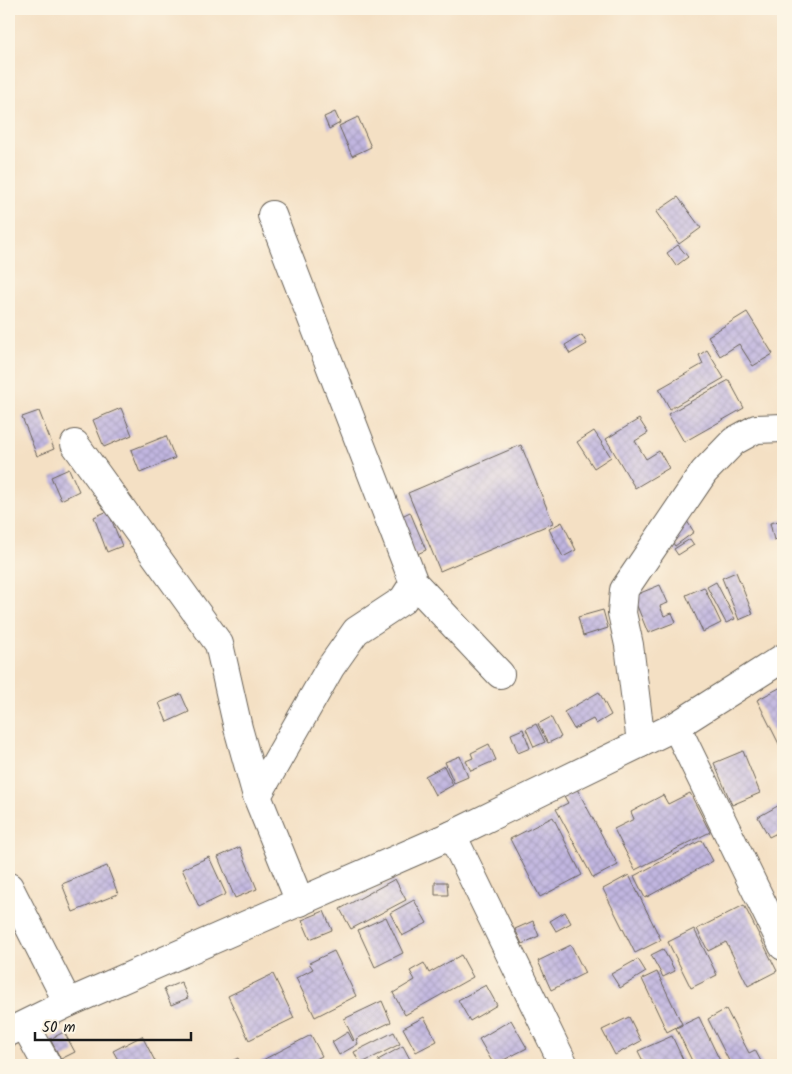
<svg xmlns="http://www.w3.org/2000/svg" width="792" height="1074" font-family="Kalam,sans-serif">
  <defs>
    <pattern id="building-cross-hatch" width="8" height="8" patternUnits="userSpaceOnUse" patternTransform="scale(1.25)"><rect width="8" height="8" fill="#c1b6e0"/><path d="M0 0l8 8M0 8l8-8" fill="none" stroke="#a59cc0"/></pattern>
  </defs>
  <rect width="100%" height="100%" fill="#fcf5e5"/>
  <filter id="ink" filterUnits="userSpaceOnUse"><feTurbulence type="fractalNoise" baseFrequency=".02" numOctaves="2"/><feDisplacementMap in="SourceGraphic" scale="10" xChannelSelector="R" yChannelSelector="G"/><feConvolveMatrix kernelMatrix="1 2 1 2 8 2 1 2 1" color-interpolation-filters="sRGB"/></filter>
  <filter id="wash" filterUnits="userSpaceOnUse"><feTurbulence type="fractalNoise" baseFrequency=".0096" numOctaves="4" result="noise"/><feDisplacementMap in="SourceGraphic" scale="20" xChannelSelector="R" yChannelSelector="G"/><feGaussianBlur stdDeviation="1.12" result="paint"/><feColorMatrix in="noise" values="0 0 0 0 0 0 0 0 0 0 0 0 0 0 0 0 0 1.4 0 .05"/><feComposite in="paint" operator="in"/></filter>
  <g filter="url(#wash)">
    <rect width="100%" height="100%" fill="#f4e0c4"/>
    <g id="blocks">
      <path fill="url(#building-cross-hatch)" d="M335,112L340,123L329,129L324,117Z
        M358,117L371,147L352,156L339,126Z
        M678,197L701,228L679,244L656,212Z
        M678,245L688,257L676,266L667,253Z
        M747,312L773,354L753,366L739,344L720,356L708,336Z
        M582,335L587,344L570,354L565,345Z
        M707,350L724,378L670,409L659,389L703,364L699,355Z
        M729,380L744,408L684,442L668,414Z
        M121,408L132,435L104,447L93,420Z
        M39,411L54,449L37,456L22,417Z
        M639,419L648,433L635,441L646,459L659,451L669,468L635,488L606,439Z
        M594,431L611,457L594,468L577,442Z
        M166,436L175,458L140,473L131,450Z
        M521,445L553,523L440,571L408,493Z
        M69,469L79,491L61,500L51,477Z
        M108,511L122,546L107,552L94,517Z
        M410,512L426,550L415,555L398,518Z
        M685,518L694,532L675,546L665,532Z
        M783,520V537L774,540L770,523Z
        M562,522L576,550L563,557L549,529Z
        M690,539L694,545L678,555L674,549Z
        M736,572L753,614L739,620L722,578Z
        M716,582L735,619L726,623L707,587Z
        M660,585L668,603L660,606L664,616L672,613L676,622L648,633L633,596Z
        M704,587L721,623L703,632L686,595Z
        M603,610L608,628L583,636L578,617Z
        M783,686V752L757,700Z
        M599,692L611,715L596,724L593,719L574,729L564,712Z
        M181,694L189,712L167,722L159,703Z
        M551,717L561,737L548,743L538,724Z
        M536,724L545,742L534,747L526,729Z
        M523,729L530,748L518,753L511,734Z
        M489,744L496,760L471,771L466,761L473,758L471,753Z
        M743,751L760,793L732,805L714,763Z
        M460,756L468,777L454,783L445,762Z
        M444,766L453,785L435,795L425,776Z
        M577,789L618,865L593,878L556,809L568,803L564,796Z
        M690,793L710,832L635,870L614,829L634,819L631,812L663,795L668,804Z
        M783,803V830L769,837L758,817Z
        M553,817L582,875L540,897L510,839Z
        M702,840L713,861L645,898L634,876Z
        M240,847L257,889L235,898L218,857Z
        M209,857L226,894L199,907L182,869Z
        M107,866L118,894L73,912L62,884Z
        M629,875L661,940L635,953L603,889Z
        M395,879L406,900L351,929L340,909Z
        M435,882H447L448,895H435Z
        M414,900L427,923L402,936L390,913Z
        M744,905L777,971L748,986L726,942L708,951L697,929Z
        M324,911L332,930L310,939L302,920Z
        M565,912L571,923L556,931L550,921Z
        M386,917L403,953L375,967L358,930Z
        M533,921L539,936L522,944L515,929Z
        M694,929L717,975L691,988L668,942Z
        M571,945L585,973L551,990L538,961Z
        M663,949L675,971L663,977L651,955Z
        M334,951L356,996L315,1017L296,978L313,969L309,963Z
        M461,955L473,977L405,1015L393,993L415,980L410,971L424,963L429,973Z
        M638,959L646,972L620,988L611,974Z
        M657,972L682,1024L667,1032L642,979Z
        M273,974L294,1018L249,1040L228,996Z
        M181,982L188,998L171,1005L164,989Z
        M486,985L497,1005L470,1021L458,1000Z
        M382,1001L391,1022L356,1039L358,1044L339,1055L332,1042L348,1032L353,1041L354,1040L344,1019Z
        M726,1009L749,1053L755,1050L763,1065H732L730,1063L708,1019Z
        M424,1017L437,1041L416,1052L403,1028Z
        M629,1017L641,1041L615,1055L602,1030Z
        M699,1017L722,1065H694L676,1028Z
        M511,1020L527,1048L494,1065L479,1039Z
        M64,1032L75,1052L61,1059L50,1039Z
        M394,1032L400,1044L360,1064L354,1052Z
        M311,1035L322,1056L304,1065H256L255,1064Z
        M142,1036L157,1065H121L113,1051Z
        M672,1036L685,1064L645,1065L638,1051Z
        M403,1046L413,1065H381L378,1060Z
        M238,1058L241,1065H224Z"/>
    </g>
  </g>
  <g filter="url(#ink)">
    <use href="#blocks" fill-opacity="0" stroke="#686157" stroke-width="1"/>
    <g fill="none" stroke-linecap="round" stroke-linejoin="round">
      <g stroke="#686157" stroke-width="30">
        <path id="minor" d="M75,444L219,644L238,728L257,796L300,902
          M414,583L500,674
          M676,726L783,946
          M641,743L629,645L622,613L624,590L704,472L734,441L756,429L783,428
          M257,796L330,668L356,631L403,600L414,583L272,215
          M452,835L564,1065
          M9,887L68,1003
          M25,1025L47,1065"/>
      </g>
      <g stroke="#686157" stroke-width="30">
        <path id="major" d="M9,1032L68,1003L452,835L676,726L783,658"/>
      </g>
      <use href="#minor" stroke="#fff" stroke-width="28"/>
      <use href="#major" stroke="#fff" stroke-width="28"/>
    </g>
  </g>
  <rect width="792" height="1074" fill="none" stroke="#fcf5e5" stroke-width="30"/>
  <path d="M35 1032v8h156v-8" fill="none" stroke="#1c1c1c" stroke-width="2.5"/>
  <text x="42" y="1032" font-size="15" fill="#1c1c1c" stroke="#fcf5e5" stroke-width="4" paint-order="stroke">50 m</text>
</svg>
